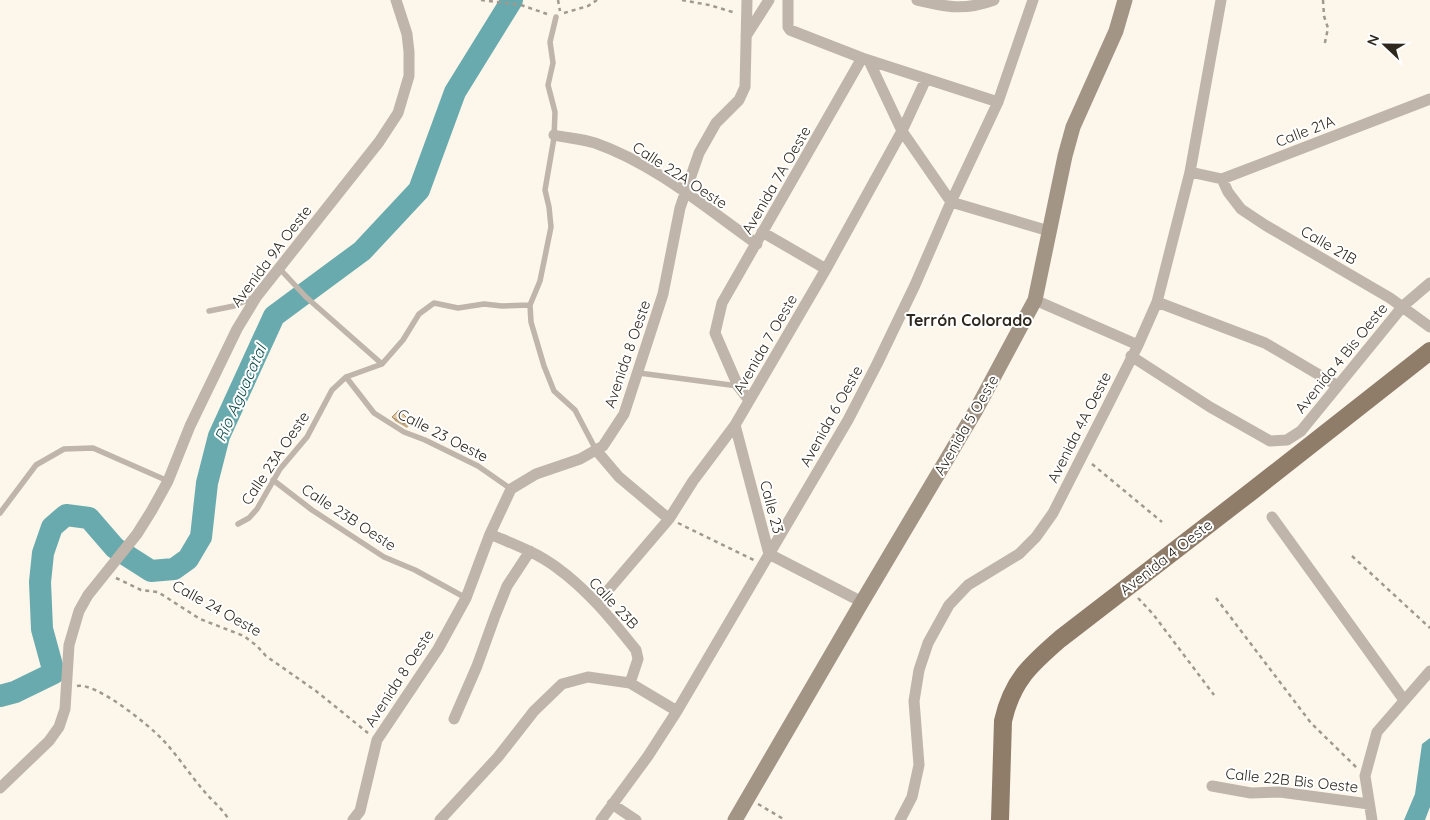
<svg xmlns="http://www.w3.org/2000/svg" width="1430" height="820" font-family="Quicksand,sans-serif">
  <rect width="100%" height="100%" fill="#fdf6eb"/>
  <path fill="#68aaad" d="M1430,738V807L1425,820H1404L1415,794L1422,744Z"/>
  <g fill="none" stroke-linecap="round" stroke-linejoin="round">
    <path stroke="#68aaad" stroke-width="22" d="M0,696L15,692L54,673L42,629L40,582L43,553L52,527L66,515L89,518L115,548L151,571L174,569L188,559L201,537L207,483L219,436L274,316L362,251L419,190L455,92L512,0"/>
    <path stroke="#a0998e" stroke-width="2.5" stroke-dasharray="4 4" stroke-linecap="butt" d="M481,0L521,5L547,14
      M558,0L560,11
      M682,0L709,5L736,13
      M1323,0L1324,16L1328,28L1324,47
      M564,13L588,6L597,0
      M1092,464L1162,522
      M678,523L754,560
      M1352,556L1430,628
      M116,578L141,590L158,592L200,619L244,636L257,646L266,656L316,691L368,733
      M1138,598L1153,614L1214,695
      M1216,598L1311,723L1357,768
      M77,686C96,682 149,725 163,740C178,756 190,775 204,791C212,801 223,809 229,820
      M758,804L785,820"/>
    <path stroke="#bfb5aa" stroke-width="5.5" d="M556,17L550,42L553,63L548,85L555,112L554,138L545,190L549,207L551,227L540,281L530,305L531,322L544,366L554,391L575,410L596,450
      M279,268L306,297L382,364L346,377L374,413L404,432L425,440L478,466L511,489
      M209,311L234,306L254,297
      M382,364L403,340L419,314L434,303L458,308L484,304L502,306L530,305
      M639,373L738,386
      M273,480L312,510L384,557L415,570L466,598
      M0,513L36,465L64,449L93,448L168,481
      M238,524L249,518L257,509L280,469L307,437L332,390L346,377"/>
    <path stroke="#bfb5aa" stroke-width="11" d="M788,0V27L790,30L862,58L998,102
      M917,0C947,7 964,11 994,0
      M746,36L769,0
      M869,61L902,131L951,202L1049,231
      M554,135C567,138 582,139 595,143C655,164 706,208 757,244
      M1190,172L1222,179L1430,99
      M1222,179L1228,192L1241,209L1265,225L1390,298L1430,327
      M762,232L826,269
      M1035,300L1138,345
      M1157,302L1265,343L1338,386
      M1131,356L1210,407L1270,441L1287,440L1301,431L1403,306L1430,283
      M749,400L738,386L715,333L722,303L862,58
      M735,425L769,554L862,602
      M596,450L619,477L669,519
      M1272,517L1404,700
      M490,534C513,544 536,552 556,567C588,590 612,620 636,650L638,659L630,683L677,711
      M598,602L669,519L693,481L735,425L826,269L902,131L926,79
      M454,719L477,666L495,616L507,586L530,551
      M1212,786L1251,793L1280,792L1369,804
      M0,788L49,741L59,727L65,709L69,645L79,611L88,595L137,534L152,510L168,481L190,426L237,329L257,296L379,142L398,113L409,76V52L407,34L396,0
      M612,804L636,820
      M353,820L360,811L377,740L438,649L466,598L490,534L511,489L536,474L580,459L603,446L624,414L663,294L680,208L699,153L716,123L739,100L745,87L747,0
      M440,820L498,757L534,711L562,684L588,677L630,683
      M601,820L648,756L677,711L848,420L877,364L915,285L951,202L998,102L1033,0
      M900,820L912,797L919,765L914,701L919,670L928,643L949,605L968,585L1019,554L1036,537L1053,513L1108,405L1138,345L1157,302L1190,172L1221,0
      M1372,820L1365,776L1377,732L1430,671"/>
    <path stroke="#a39585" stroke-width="15" d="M735,820L862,602L976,410L1035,300L1065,156L1073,127L1116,31L1125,0"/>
    <path stroke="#8f7d6a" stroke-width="18" d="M1000,820L1003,721C1012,681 1030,665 1060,639L1252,491L1430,351"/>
  </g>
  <path fill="#c4ab84" d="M392,417L408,419L411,423L407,428L395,421Z"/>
  <path fill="#e4c79a" stroke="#a08b6c" d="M399,410L408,419L404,424L392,417Z"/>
  <g text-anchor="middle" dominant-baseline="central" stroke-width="4" stroke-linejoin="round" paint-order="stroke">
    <g font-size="15" fill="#2f281e" stroke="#fff">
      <text transform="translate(1305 131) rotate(-21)">Calle 21A</text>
      <text transform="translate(680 175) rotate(33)">Calle 22A Oeste</text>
      <text transform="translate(776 180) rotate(-60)">Avenida 7A Oeste</text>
      <text transform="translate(1329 245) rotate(30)">Calle 21B</text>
      <text transform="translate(271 256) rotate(-53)">Avenida 9A Oeste</text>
      <text transform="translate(765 344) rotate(-60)">Avenida 7 Oeste</text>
      <text transform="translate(627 354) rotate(-71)">Avenida 8 Oeste</text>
      <text transform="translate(1341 358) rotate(-51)">Avenida 4 Bis Oeste</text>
      <text transform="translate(831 416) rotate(-61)">Avenida 6 Oeste</text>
      <text transform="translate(966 425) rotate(-60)">Avenida 5 Oeste</text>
      <text transform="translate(1079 427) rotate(-63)">Avenida 4A Oeste</text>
      <text transform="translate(443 435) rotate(27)">Calle 23 Oeste</text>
      <text transform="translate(275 458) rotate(-56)">Calle 23A Oeste</text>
      <text transform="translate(772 507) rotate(75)">Calle 23</text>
      <text transform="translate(349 517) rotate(33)">Calle 23B Oeste</text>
      <text transform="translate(1166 557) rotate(-38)">Avenida 4 Oeste</text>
      <text transform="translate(614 603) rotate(47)">Calle 23B</text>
      <text transform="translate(217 608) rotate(29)">Calle 24 Oeste</text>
      <text transform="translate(399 678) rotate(-57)">Avenida 8 Oeste</text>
      <text transform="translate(1292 780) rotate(6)">Calle 22B Bis Oeste</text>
    </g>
    <g font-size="16" font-weight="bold" fill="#2f281e" stroke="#fff">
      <text x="969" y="320">Terrón Colorado</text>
    </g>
    <g font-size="16" font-style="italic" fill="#0c4a4c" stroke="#fff">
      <text transform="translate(240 393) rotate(-66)">Río Aguacatal</text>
    </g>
  </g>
  <g transform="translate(1385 45) rotate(292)" stroke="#ffffff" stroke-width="4" paint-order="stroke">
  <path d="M0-4L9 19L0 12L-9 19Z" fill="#2f281e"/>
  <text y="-8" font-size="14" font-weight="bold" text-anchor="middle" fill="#2f281e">N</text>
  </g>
</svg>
